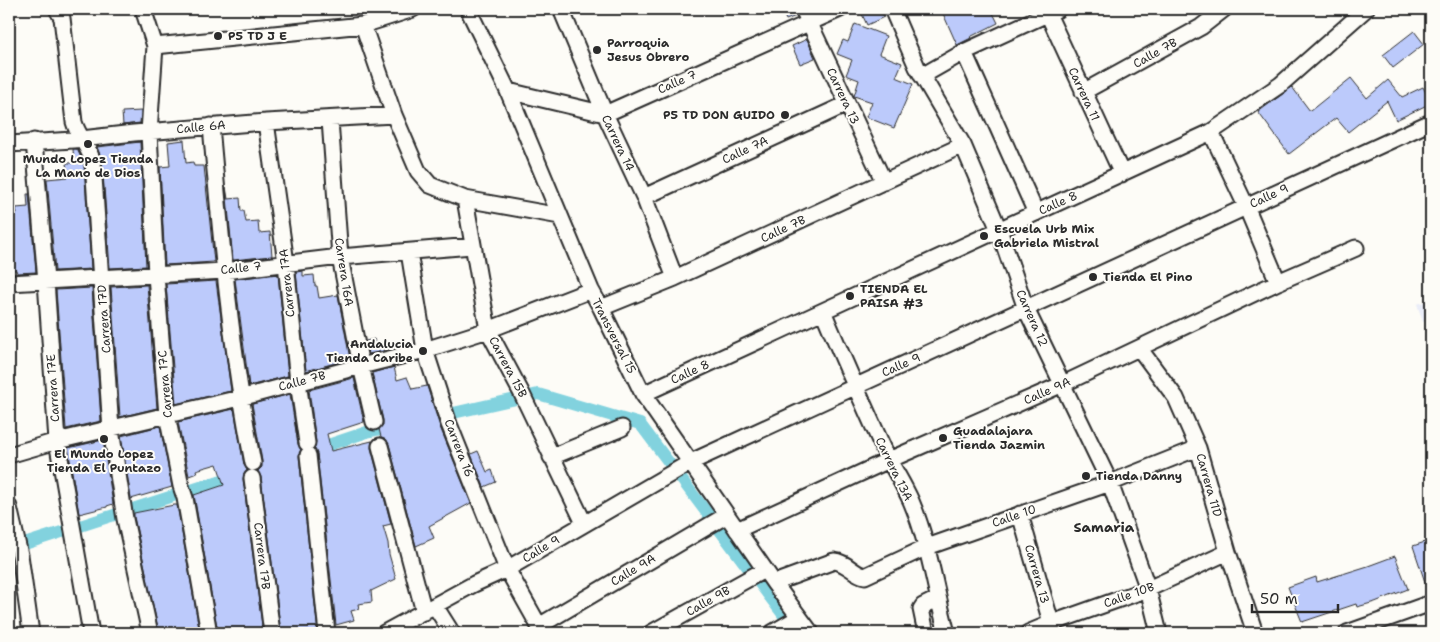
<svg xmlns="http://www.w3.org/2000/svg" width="1440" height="642" font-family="'Shantell Sans',sans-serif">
  <rect width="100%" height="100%" fill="#fdfcf7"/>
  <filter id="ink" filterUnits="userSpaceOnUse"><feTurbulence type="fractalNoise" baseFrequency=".02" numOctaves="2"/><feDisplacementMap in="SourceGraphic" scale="10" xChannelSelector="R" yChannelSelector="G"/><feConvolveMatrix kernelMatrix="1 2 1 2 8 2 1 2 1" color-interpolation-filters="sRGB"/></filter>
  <g filter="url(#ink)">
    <path fill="#eaedf8" d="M1431,300V320L1423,322L1417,304Z"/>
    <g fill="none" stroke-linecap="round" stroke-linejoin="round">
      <path stroke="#82d2de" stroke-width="12" d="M422,420L538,394L640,424L797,633
        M313,450L367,432L395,426
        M9,549L278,462"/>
    </g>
    <path fill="#bccafb" stroke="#2b2b2b" d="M781,9H794L796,16L786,20Z
      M868,9H880L884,17L867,25L861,12Z
      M941,9H991L998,23L970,37L971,38L957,45Z
      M855,24L886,36L879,54L902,63L896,77L913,84L894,128L866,117L872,102L854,96L859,80L846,75L852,60L837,54L843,40L848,42Z
      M1414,31L1424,44L1393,68L1383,55Z
      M807,39L815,58L800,64L792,46Z
      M1351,78L1367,98L1388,80L1402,97L1423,87L1431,103L1396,120L1387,101L1348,132L1336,118L1289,154L1258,112L1292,87L1310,111Z
      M141,111L140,123L123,125L122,112Z
      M184,140L186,163L193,162L194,166H204L214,262L165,265L160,167L170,166L168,142Z
      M140,142L146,266L110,268L102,161L97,147Z
      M73,149H77L84,164L91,269L55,271L47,179L68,177L66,163H74Z
      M226,187L228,199L240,198L241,211H244L246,222L258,221L259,233L270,232L272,256L233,260Z
      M27,194H29L36,272L17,273L16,270H9V216L17,213L16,208L28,207Z
      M303,271V276L314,275L315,286H317L319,298L338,295L350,359L306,371L296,272Z
      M278,274L288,376L249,386L235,279Z
      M216,281L231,391L176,404L166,284Z
      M147,285L157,408L120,417L111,287Z
      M92,288L101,421L66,429L56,290Z
      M374,339L376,346L382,345L384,351L368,354L366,341Z
      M394,367L397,380L407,377L412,389L427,386L440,427L471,503L429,526L434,538L416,546L389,444L386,439L381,437L379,429L383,425V420L372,373Z
      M354,378L364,422L327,434L331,451L372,441L371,448L391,524L383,526L388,543L389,554L396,579L371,591L372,602L358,604L359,609L351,611L354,620L336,625L317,454L314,448L316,442L309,390Z
      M290,394L298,444L301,450L299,456L318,633H281L261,477L258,471L262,467V461L252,404Z
      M234,409L244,465L247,470L244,474L243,479L263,633H218L194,495L224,485L217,464L196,470L197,473L189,476L178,422Z
      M160,426L172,487L131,499L121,436Z
      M103,440L113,504L107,506V507L79,514L68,448Z
      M478,451L487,472L492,470L496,482L484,487L471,454Z
      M174,505H177L200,633H159L134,517V513Z
      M1425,542L1431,561V594H1429L1413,546Z
      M1395,556L1408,589L1375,602L1357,607L1356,604L1302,622L1288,587L1316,577L1317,582L1368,566Z"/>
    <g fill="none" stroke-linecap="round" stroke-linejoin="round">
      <g stroke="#2b2b2b" stroke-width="19">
        <path id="minor" d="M57,9L62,18L74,122C78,136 89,147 93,162L111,430L125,519L150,633
          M143,9L155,46L149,132L156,275L167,415L181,486L185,498L209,633
          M468,9L508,91L591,290L601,308L643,394L774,583L811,633
          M561,9L605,114L644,197L675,278
          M803,9L884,182
          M892,9L917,67L963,145L999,230L1026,309L1110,483L1148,589L1159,633
          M1048,14L1122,174
          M363,25L394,115L418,171L430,185L465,199L560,216
          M155,46L363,25L413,9
          M964,52L1036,213
          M922,76L964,52L1058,9
          M508,91L605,114L840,9
          M1083,92L1201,27L1224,9
          M330,120L340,257L361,366L374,422
          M266,122L286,263L298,382L307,443
          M211,126C221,239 231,352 253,463
          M1211,132L1246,206L1278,282
          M34,141L46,281L57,441L91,633
          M9,144L73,140L134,133L266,122L394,115
          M644,197L847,104
          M465,199L488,330L521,392L584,523
          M409,252L425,350L449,424L507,569L543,633
          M9,283L224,271L340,257L472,246
          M601,308L675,278L963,145
          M823,311C843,359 864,406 886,454C894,470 904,485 911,501C929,543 935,589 947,633
          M1139,348L1176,398L1198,448L1228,552L1255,633
          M643,394L1211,132L1280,85L1366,9
          M380,446L424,612
          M9,455L57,441L240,398L361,366L425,350L488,330L591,290
          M308,455L327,633
          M551,457L622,428
          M252,478L272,633
          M9,507L20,555L31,633
          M1020,514L1054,633
          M737,530L889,460L1063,384L1278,282L1356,248
          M774,583L834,561C847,562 853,574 865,576L927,547L1110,483L1198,448
          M435,606L452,633
          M539,626L727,515
          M384,633L474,584L507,569L691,462L1431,122
          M651,633L764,570
          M772,633L798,618
          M926,633L921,609L923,606L937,599
          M1028,633L1052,623L1148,589L1228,552
          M1347,633L1431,603"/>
      </g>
      <use href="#minor" stroke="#fdfcf7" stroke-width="15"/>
    </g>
  </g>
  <g fill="#2b2b2b" stroke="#fdfcf7" stroke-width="2">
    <circle cx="218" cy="36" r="5"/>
    <circle cx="597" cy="50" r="5"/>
    <circle cx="785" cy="115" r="5"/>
    <circle cx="88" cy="144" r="5"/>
    <circle cx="984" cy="236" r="5"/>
    <circle cx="1093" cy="277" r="5"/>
    <circle cx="850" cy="296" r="5"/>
    <circle cx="423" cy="351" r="5"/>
    <circle cx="943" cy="438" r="5"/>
    <circle cx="104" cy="439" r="5"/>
    <circle cx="1086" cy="476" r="5"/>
  </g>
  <g text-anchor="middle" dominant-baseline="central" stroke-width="4" stroke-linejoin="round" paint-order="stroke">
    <g font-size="12" font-weight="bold" fill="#2b2b2b" stroke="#fdfcf7" text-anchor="start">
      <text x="228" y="36">P5 TD J E</text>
      <text x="607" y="43">Parroquia<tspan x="607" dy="14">Jesus Obrero</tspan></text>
      <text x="775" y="115" text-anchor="end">P5 TD DON GUIDO</text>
      <text x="88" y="159" text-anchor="middle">Mundo Lopez Tienda<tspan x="88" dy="14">La Mano de Dios</tspan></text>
      <text x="994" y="229">Escuela Urb Mix<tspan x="994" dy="14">Gabriela Mistral</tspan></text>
      <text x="1103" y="277">Tienda El Pino</text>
      <text x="860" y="289">TIENDA EL<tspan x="860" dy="14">PAISA #3</tspan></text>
      <text x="413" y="344" text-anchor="end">Andalucia<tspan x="413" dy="14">Tienda Caribe</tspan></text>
      <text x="953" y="431">Guadalajara<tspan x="953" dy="14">Tienda Jazmin</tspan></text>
      <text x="104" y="454" text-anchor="middle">El Mundo Lopez<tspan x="104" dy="14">Tienda El Puntazo</tspan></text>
      <text x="1096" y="476">Tienda Danny</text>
    </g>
    <g font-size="12" fill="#2b2b2b" stroke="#fdfcf7">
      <text transform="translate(1155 53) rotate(-29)">Calle 7B</text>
      <text transform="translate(677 82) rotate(-24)">Calle 7</text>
      <text transform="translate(1084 94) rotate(65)">Carrera 11</text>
      <text transform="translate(843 96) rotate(65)">Carrera 13</text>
      <text transform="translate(201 127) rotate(-5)">Calle 6A</text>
      <text transform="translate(618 143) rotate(65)">Carrera 14</text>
      <text transform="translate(745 150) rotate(-25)">Calle 7A</text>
      <text transform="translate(1269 196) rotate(-25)">Calle 9</text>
      <text transform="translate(1058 203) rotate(-24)">Calle 8</text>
      <text transform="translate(783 229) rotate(-25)">Calle 7B</text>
      <text transform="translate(241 268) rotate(-6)">Calle 7</text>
      <text transform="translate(344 272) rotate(81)">Carrera 16A</text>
      <text transform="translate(287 283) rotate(-96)">Carrera 17A</text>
      <text transform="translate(1032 318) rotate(66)">Carrera 12</text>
      <text transform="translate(104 319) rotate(-94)">Carrera 17D</text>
      <text transform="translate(614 336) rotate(63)">Transversal 15</text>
      <text transform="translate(901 365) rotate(-24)">Calle 9</text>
      <text transform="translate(508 367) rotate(62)">Carrera 15B</text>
      <text transform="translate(690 372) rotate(-25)">Calle 8</text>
      <text transform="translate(302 381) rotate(-15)">Calle 7B</text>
      <text transform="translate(165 384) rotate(-95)">Carrera 17C</text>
      <text transform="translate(53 388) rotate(-94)">Carrera 17E</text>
      <text transform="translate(1047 391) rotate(-24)">Calle 9A</text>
      <text transform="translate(459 448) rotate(69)">Carrera 16</text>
      <text transform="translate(894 469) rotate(64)">Carrera 13A</text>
      <text transform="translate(1209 485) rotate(74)">Carrera 11D</text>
      <text transform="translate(1014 516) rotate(-19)">Calle 10</text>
      <text transform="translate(541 549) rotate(-31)">Calle 9</text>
      <text transform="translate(262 556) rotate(83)">Carrera 17B</text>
      <text transform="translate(633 570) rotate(-31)">Calle 9A</text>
      <text transform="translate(1037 574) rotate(74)">Carrera 13</text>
      <text transform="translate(1129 595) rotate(-20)">Calle 10B</text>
      <text transform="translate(708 601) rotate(-29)">Calle 9B</text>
    </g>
    <g font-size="14" font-weight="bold" fill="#2b2b2b" stroke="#fdfcf7">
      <text x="1104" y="527">Samaria</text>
    </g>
  </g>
  <rect width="1440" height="642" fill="none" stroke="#fdfcf7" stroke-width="30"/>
  <rect x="15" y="15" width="1410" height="612" fill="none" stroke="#2b2b2b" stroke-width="2" filter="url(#ink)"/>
  <path d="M1252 604v8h86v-8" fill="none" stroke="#2b2b2b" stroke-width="2.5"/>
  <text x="1260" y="604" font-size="15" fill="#2b2b2b" stroke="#fdfcf7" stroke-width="4" paint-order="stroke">50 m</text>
</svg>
